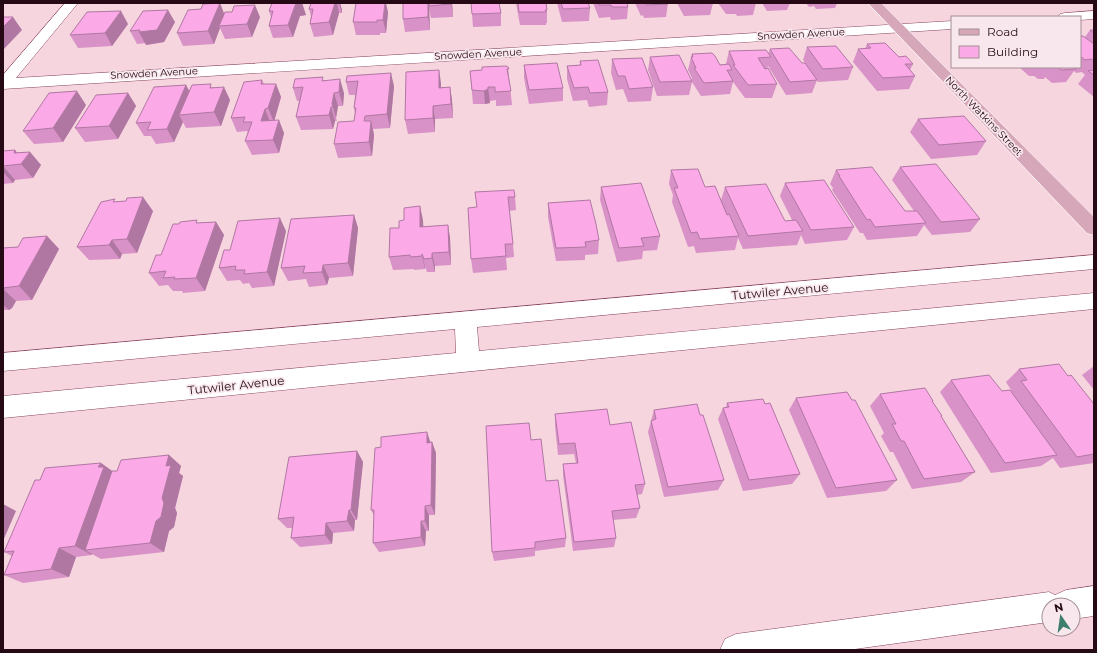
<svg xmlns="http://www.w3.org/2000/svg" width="1097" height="653" font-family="Montserrat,sans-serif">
  <rect width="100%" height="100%" fill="#f6d5df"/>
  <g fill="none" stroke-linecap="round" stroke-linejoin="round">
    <g stroke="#88445f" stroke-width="1">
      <path id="minor" d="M65,3H78L16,78L952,21V29L3,89V75Z
        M1094,11V19L1080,20V17H1058L1060,14L1065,13Z
        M1094,255V269L477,327L479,351L1094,293V309L3,418V396L456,353L455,329L3,371V353Z
        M1094,586V616L1073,619V605H1049V622L848,650H720L725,639L736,634L1049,592L1055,595L1066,590Z"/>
    </g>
    <g stroke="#fff" stroke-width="1">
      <path id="major" d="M868,3H881L1094,217V235L1087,233Z"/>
    </g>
    <use href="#minor" fill="#fff" fill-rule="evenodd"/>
    <use href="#major" fill="#d5a7b9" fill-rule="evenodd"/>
  </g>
  <path fill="#d892c7" d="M220,3L224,14L260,17L252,37L225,39L220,28L214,44L183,46L177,33Z
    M272,3H302L306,15L300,16L293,37L273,38L269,26L271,17L269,11Z
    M311,3H340L342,10V13H339L333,35L314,37L310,24L311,16L309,9Z
    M403,3H452L453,17L431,18L429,9L430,30L405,32L403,19Z
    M516,3H546L547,10V23H546V25H520Z
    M557,3H588L590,8L589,21L562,22Z
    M593,3H627L628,7L627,19L611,20L610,17L599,18Z
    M635,3H668L666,17L644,18L643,15L641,16Z
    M677,3H713L710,15L684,16Z
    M718,3H756L753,15L737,16L736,14H726Z
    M762,3H790L787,10L767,11Z
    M806,3H837L835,8L816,9L814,6L809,7Z
    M388,12L386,33H380V35H356L353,22Z
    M501,13V26L473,27L472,14Z
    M175,22L164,42L146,45V43L137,44L130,31Z
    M128,24L112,46L78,48L70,35Z
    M1090,30H1094V97L1078,84L1085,75L1082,72L1076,73L1074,71L1066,82L1052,83L1045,77L1044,79H1038L1034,76H1029L1019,67H1080V36L1085,37Z
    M867,44L899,57L913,64L910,70L915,76L909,89L877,91L853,62L858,49H865Z
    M807,47L853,67L848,80L818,82L817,80L812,93L786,95L768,66L767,68L777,84L772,98H745L733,82L730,94L701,96L692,82L689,95L657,96L648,70L650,57L692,81V78L688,70L691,57L692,54L720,65L726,64L729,51L768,54L770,49L802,63H805L803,60Z
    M612,59L653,87L651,101L628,102L623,89L616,90L611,73Z
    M580,61L608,92L607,105L589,107L587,100L573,101L567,79V66L580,65Z
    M524,65L563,88V101L529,104L524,78Z
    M508,67L512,105L496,106V100L490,101V103L485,104H473L470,71L482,70Z
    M347,76L394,86L390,128L373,129L374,135L372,156L338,158L334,144L354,121L355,114L354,108L355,95H349L346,82Z
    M262,80L264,84H276L281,97L274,120L284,133L279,153L252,155L245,141L248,133L247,131L237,132L231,118Z
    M324,80L344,93L343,106H338L336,118L337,121H335L333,129L301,130L296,117L299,101H297L293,88Z
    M441,83V87H450L452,100L453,118L435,119V132L408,134L405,120Z
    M186,85L189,91L213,87L230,100L221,126L186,128L183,122L174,142L156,144L151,136H144L136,123Z
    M128,93L136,106L118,139L85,142L75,128Z
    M86,105L63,142L34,144L23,131Z
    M918,119L986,141L977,155L931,159L910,132Z
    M3,151L17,153L30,152L41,165L33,178L15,180L13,183L3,184Z
    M900,167L980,219L970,232L932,235L924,225L917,236L867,240L863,233H860L832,190L833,188L830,184L836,170L905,211H914L892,180Z
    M671,170L705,187L721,200L725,187L785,221L792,220L780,196L785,183L854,227L847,240L805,244L801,235L797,245L743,249L738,238L735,250L696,253L694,246L688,247L672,202L673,195L669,184Z
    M601,187L660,236L657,250L643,251L642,259L617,262L600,200Z
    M475,192L515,197L516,210L509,211L513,244L514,257L506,258L507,270L473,273L471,259L477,207Z
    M117,201H126L153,211L137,253L122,254L120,259L89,260L77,247Z
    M548,203L599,240L598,254L585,255V260L556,261L548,217Z
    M354,215L358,228L353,276L329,278L327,285L309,287L306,279L288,281L281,268Z
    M423,220V227L448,225L450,238L451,265L435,266V272H427L425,267V269L414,270V269L393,270L389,257Z
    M216,222L224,235L205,291L183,293L182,291H173L168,285L159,286L149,273L161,255L199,223Z
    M286,231L274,286L252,288L249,283L243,284L240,280L227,281L219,268L230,250Z
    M47,236L59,249L32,300L16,301L12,308L9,310H3V248L18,247Z
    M1094,366V390L1082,375Z
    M1019,369L1068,376L1094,404V463L1060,468L1053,458L1041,466L991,473L940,392L951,380L1002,391L1010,390H1011L1006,382Z
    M880,394L932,402L942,416L941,417L975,472L961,482L912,489L893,452H890L881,436L884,433L870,406Z
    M796,398L852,400L897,480L886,491L827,498L789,410Z
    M727,403L800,474L792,484L743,491L718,419L723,408L726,407Z
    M654,410L700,415L724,480L718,490L664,497L648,432Z
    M555,414L610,425L645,484L642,494L637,495L640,508L636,518L613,520L616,538L614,547L573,551L563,475V464L576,463L574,454L558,455L555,426Z
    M531,440L546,481L566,538L565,547L535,551V556L494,561L492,552Z
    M432,442L436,453L435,515H429V531H426L425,546L379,552L373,543L374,515L371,510L431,443Z
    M357,451L363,462L357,520H355L354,531L333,533L332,544L300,547L291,538L293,528H287L278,519Z
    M169,455L181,466L179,473L183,476L175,508L177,513L174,527L169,531L164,552L101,559L92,554V555L76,557L69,577L23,583L4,575L12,556L4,552L40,480L101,463L112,471H117Z"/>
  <path fill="#b077a2" d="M220,3L225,16L219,26L220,28L214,44L208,31Z
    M296,3H302L306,15L300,16L293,37L288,25Z
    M335,3H337L339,13L333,35L329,22Z
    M339,3H340L342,10V13Z
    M385,3H386L388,12L386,33L383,20Z
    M428,3H430L429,6L430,30L428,17Z
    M451,3H452L453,17Z
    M255,5L260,17L252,37L247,24Z
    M168,10L175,22L164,42L146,45L139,32Z
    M121,11L128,24L112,46L105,33Z
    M13,17L22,30L3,50V27Z
    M439,70L441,83V101L439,88Z
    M391,73L394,86L390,128L387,114Z
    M340,79L344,93L343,106L339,92Z
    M276,84L281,97L274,122L268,108Z
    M186,85L193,98L179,115L183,122L174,142L167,129Z
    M224,87L230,100L221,126L214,112Z
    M450,87L452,100L453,118L451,104Z
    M488,87L490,103L485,104L484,91Z
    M77,91L86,105L63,142L53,128Z
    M128,93L136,106L118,139L109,126Z
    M334,93L338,106L336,118L332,104Z
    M433,106L435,119V132L433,118Z
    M331,107L335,121L333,129L329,115Z
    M265,109L270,122L261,121Z
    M279,120L284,133L279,153L273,140Z
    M371,121L374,135L372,156L369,142Z
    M15,150L24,161L30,152L41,165L33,178L21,164L14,153Z
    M3,166L15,180L13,183L3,172Z
    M143,197L153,211L137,253L127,239Z
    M420,206L423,220L424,240L420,227Z
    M354,215L358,228L353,276L348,263Z
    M280,218L286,231L274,286L267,272Z
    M216,222L224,235L205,291L196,278Z
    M448,225L450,238L451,265L449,252Z
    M47,236L59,249L32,300L19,286Z
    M112,240L122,254L120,259L109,245Z
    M432,253L435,266V272L432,258Z
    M422,254L425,267V269L422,256Z
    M323,265L329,278L327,285L322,272Z
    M3,289L16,301L12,308L9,310L3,305Z
    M427,432L431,444L427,443Z
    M432,442L436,453L435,515L431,505Z
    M357,451L363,462L357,520L351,510Z
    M169,455L181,466L179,473L183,476L175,508L177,513L174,527L169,531L164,552L150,543L162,498L166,466Z
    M101,463L115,473L85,550L92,554V555L75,546L98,467Z
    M3,504L16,511L3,541Z
    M425,506L429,515V531L425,521Z
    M349,510L355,520L354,531L347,521Z
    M421,521L426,531L425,546L421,537Z
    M326,523L333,533L332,544L325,535Z
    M59,548L76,557L69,577L51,569Z"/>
  <path fill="#fbaae7" stroke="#b077a2" d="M220,3L208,31L177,33L188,10L201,9L203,4Z
    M272,3H297H296L288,25L269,26L273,11H269Z
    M311,3H335L329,22L310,24L313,9H309Z
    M356,3H385L383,20H377V22H353Z
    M403,3H428V17L403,19Z
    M429,3H451V4L429,6Z
    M471,3H499L501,13L472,14Z
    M518,3H546L547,10H545L546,12H519Z
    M561,3H588L590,8L563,9Z
    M599,3H627L628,7H612L611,5H599Z
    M645,3H667L668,4L646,5Z
    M255,5L247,24L219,26L225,12H232L234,6Z
    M168,10L157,30L139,32L140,30L130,31L143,11Z
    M121,11L105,33L70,35L87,12Z
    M3,17H13L3,27Z
    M1090,30H1094V33Z
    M1080,36H1083L1094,44V61L1091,59L1085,60L1080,56Z
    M885,43L899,57L906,56L913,64H905L915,76L883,78L858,49L871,48L867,44Z
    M836,46L853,67L823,69L807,47Z
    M789,48L802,63H805L817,80L790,82L770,49Z
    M766,50L771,57L758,58L765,69L768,68L777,84L748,85L733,65H735L729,51Z
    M712,53L715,56L720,65L729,64L732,70H727L733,81L704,83L694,68H696L691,57H693L692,54Z
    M679,55L692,81L660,82L650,57Z
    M642,58L653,87L629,89L625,76H618L612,59Z
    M598,60L608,92L590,93L588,87L574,88L567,66L581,65L580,61Z
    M557,63L563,88L529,90L524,65Z
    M506,66L508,67L509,69H507L511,91L495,92V87H488V89L484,91L472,90L470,71L482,70V67Z
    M1058,67H1074L1076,69L1061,70Z
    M439,70V88L450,87L451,104L433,106V118L405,120L406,72Z
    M1094,70V75L1088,71Z
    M391,73L387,114L365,116L364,121H371L369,142L334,144L338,122L354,121L356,108H354L358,81L346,82L347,76Z
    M323,77L322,81L340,79L339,92L334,93L332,104L333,107H331L329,115L296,117L303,87L293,88L295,79Z
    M262,80L261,84H276L268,108L265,109L261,121L279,120L273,140L245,141L252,122H243L245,117L231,118L244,82Z
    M211,84L210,88L224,87L214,112L179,115L192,85Z
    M186,85L167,129L147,130L151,122L136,123L154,87Z
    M77,91L53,128L23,131L49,93Z
    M128,93L109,126L75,128L96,95Z
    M964,116L986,141L939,145L918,119Z
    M15,150L14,153L30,152L21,164L3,166V151Z
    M936,164L980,219L941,222L900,167Z
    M872,167L905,211H917L926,223L875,227L870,219L867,220L839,176H840L836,170Z
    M698,169L705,187L715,186L727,215L729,214L739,236L700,239L697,232L691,233L674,188H678L671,170Z
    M824,180L854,227L811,230L785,183Z
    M641,183L660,236L641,238L644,246L619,248L601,187Z
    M766,184L785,221L796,220L803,231L748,236L725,187Z
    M514,190L515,197H508L513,244H505L506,256L471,259L468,208L477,207L475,192Z
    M143,197L127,239L112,240L109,245L77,247L101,202L115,199L113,202L126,201L127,198Z
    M590,200L596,224L599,240L585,242L586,247L556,248L548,203Z
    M420,206V227L448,225L449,252L432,253V258L424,259L422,254V256L411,257L410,255L389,257L390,228H399V221L404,220V208Z
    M354,215L348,263L323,265L322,272L303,273L305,266L281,268L291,219Z
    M280,218L267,272L244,274L245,270H235L236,266L219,268L224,250H230L238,221Z
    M197,220L196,223L216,222L196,278L174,279L175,277L163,278L166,271L149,273L156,255H161L173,224H179L180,222Z
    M47,236L19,286L3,288V248L18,247L23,238Z
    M1059,364L1068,376L1071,375L1094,404V454L1077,457L1021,381L1027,380L1019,369Z
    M989,375L1002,391L1010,390L1057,455L1005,463L951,380Z
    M925,388L933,401H932L942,416H941L975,472L924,479L904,441H901L892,424H896L880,394Z
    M847,392L852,400H855L897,480L836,488L796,398Z
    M763,399L765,404L770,403L800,474L749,480L723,408L729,407L727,403Z
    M697,404L700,415H703L724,480L668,487L651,421L656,419L654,410Z
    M607,409L610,425L631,422L645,484L635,485L640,508L612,511L616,538L574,542L563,464L578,463L575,443L559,444L555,414Z
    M529,423L531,440L541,439L546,481L558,480L566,538L535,542V548L492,552L486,426Z
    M427,432V443L432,442L431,505L425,506V521H421V537L373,543L374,510H371L375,448L381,447V437Z
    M357,451L351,510H349L347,521L326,523L325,535L291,538L294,517L278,519L289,457Z
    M169,455L166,466L171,465L162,498L164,503L161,517L156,521L150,543L85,550L112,471H117L121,460Z
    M101,463L98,467H104L75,546L59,548L51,569L4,575L14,551L4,552L35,480H40L45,468Z"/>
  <g text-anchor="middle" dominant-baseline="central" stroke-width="3.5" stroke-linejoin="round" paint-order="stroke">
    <g font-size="10" fill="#250a16" stroke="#f8e7ec">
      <text transform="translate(801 34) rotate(-3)">Snowden Avenue</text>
      <text transform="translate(478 54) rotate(-3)">Snowden Avenue</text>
      <text transform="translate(154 73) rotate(-3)">Snowden Avenue</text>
      <text transform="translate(984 116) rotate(46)">North Watkins Street</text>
    </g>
    <g font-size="12" fill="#250a16" stroke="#f8e7ec">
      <text transform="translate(780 291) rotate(-5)">Tutwiler Avenue</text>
      <text transform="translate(236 385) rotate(-6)">Tutwiler Avenue</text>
    </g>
  </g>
  <rect width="1097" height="653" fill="none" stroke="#250a16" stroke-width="8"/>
  <rect x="951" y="16" width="130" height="52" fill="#f8e7ec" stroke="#a48f96"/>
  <rect x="959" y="29" width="20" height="6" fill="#d5a7b9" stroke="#a48f96"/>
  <text x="987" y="36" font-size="12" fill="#250a16">Road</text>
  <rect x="959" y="46" width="20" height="12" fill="#fbaae7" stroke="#a48f96"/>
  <text x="987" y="56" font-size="12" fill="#250a16">Building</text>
  <g transform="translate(1061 617) rotate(347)"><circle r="19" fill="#f8e7ec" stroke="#a48f96"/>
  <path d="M0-3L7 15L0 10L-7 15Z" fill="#3c7e6e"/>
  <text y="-6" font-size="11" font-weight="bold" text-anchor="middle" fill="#250a16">N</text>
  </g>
</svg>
